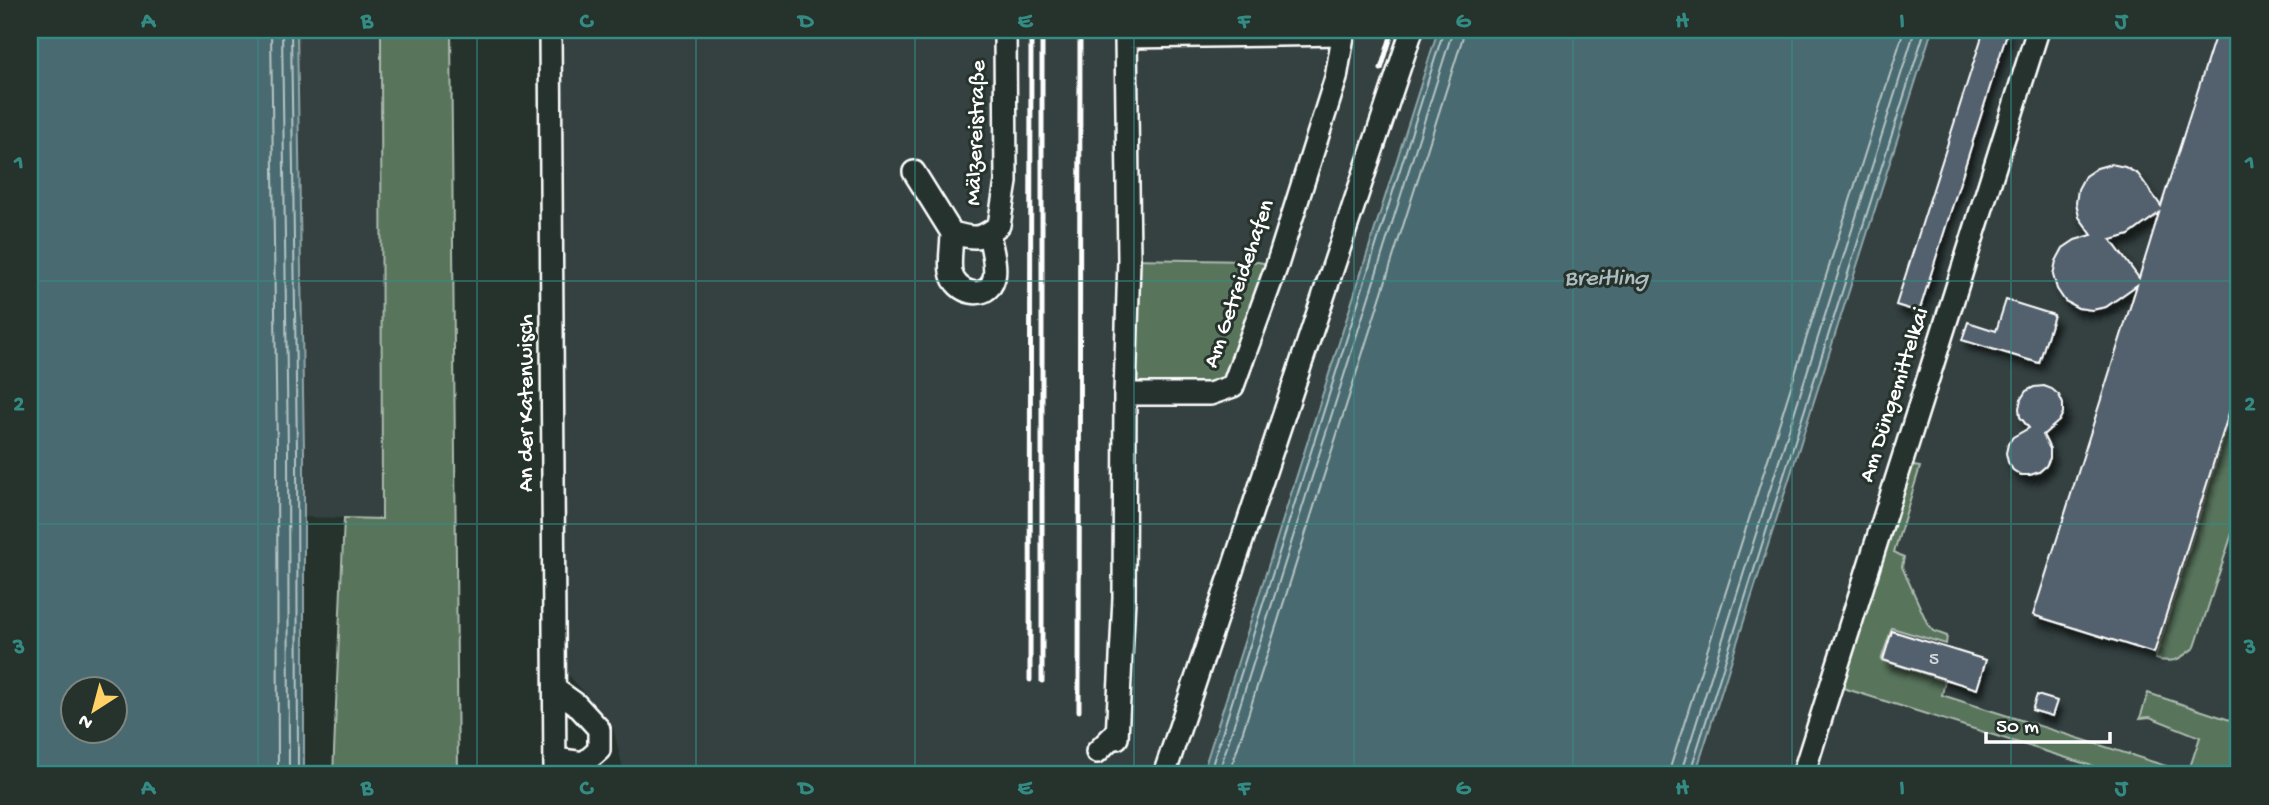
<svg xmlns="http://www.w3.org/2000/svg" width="2269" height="805" font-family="'Gochi Hand',sans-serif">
  <defs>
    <filter id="shadow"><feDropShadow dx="4.5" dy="8" stdDeviation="3.5" flood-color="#0009"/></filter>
  </defs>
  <rect width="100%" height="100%" fill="#26332d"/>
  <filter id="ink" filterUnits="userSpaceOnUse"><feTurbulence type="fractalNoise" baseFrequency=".0143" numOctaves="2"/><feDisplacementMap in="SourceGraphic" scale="14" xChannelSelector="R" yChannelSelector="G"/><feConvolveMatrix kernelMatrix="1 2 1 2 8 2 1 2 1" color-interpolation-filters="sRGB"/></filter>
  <g filter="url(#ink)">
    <path fill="#344040" d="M297,30H381L382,519L304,517Z
      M560,30H1438L1202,775H621L624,772L612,724L565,671Z
      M1932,30H2239V775H1695Z"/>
    <path fill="#58745c" stroke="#acbaae" stroke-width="2" d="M381,30H451L458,775H333L344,518L382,519Z
      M1129,259L1251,261L1277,265L1233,386L1125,394Z
      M2239,389V512L2195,647C2180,659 2174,664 2155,659Z
      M1914,466L1920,467L1894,552L1904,557L1902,567L1928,625L1933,631L1947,636L1946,644L1892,628L1881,660L1945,681L1942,695L2188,773L2200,737L2150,717L2140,718L2148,693L2239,723V775L2222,770L2219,775H2121L1840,687L1908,467Z"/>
    <path fill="#496b6f" stroke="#92a6a9" stroke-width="2" fill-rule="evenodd" d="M30,30H297L304,450V775H30ZM74,690H116V732H74Z
      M1438,30H1932L1695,775H1202Z"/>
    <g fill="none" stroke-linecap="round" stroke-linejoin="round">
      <path stroke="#b6c4c5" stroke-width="2" d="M271,30L277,450L278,775
        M282,30L288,450L289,775
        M291,30L297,450L298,775
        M1209,775L1444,30
        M1218,775L1453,30
        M1229,775L1462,40L1464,30
        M1670,775L1671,765L1904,30
        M1680,775L1915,30
        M1689,775L1925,30"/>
    </g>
    <path fill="#53606d" stroke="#fff" stroke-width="2" fill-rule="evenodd" filter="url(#shadow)" d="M1984,30H2008L1919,312L1896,305Z
      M2217,30H2239V381L2154,653L2033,615L2137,285L2106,307L2092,310L2078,308L2065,301L2057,289L2053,275L2056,261L2063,248L2075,240L2092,235L2079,217L2076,203L2078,189L2085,176L2097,168L2111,164L2125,167L2138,174L2161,206ZM2159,213L2139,278L2111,240L2129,235Z
      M2006,300L2054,315L2039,363L1962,340L1968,322L1996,331Z
      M2044,386L2052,389L2059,395L2063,404V413L2059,421L2043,435L2050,449V458L2046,466L2039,472L2030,475H2021L2013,470L2008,462L2006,453L2008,444L2013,437L2029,428L2020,417L2019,408L2021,399L2026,391L2034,387Z
      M1892,631L1986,660L1977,689L1883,660Z
      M2037,695L2057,701L2052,716L2032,710Z"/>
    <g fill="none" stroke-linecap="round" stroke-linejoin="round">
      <g stroke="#fff" stroke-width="26">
        <path id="minor" d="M550,30L555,775
          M914,172L952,233
          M989,234C991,246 997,265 994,278C988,302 955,294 951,272C949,260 952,245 952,233C974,239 981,240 999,225L1006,182L1005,30
          M1125,394H1210L1233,386L1277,265L1336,78L1344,30
          M1097,752L1112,737L1117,738L1124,598L1125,394L1129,259L1126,37L1344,34
          M555,759L584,763L599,750V729L576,704L555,689
          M1164,775L1412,30
          M1803,775L2038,30"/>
      </g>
      <use href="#minor" stroke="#26332d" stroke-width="21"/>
      <path stroke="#fff" stroke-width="5" d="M1042,30V681
        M1381,69L1393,30
        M1030,680L1031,30
        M1079,711L1080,30"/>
    </g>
  </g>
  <path fill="none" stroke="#338b84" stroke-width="2" stroke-opacity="0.55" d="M258,30V775M477,30V775M696,30V775M915,30V775M1134,30V775M1354,30V775M1573,30V775M1792,30V775M2011,30V775M30,281H2239M30,524H2239"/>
  <g text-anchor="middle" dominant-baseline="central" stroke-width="6" stroke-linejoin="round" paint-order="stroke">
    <g font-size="19" fill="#d4d7da">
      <text x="1934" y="660">5</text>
    </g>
    <g font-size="23" fill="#fff" stroke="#26332d">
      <text transform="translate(977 133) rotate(-88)">Mälzereistraße</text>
      <text transform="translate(1240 284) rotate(-71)">Am Getreidehafen</text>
      <text transform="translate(1895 395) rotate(-72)">Am Düngemittelkai</text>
      <text transform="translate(527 403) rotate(-90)">An der Katenwisch</text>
    </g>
    <g font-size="24" font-style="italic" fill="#adbcbe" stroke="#26332d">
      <text x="1606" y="279">Breitling</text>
    </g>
  </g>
  <rect width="2269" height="805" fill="none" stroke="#26332d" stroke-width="77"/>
  <g transform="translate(94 710) rotate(216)"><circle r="33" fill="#26332d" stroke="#7d8581" stroke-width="2"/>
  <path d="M0-5L12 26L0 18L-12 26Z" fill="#ffd166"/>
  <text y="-10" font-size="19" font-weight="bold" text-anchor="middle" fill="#ffffff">N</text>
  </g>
  <path d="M1986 732v10h124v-10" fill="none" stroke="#ffffff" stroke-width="3.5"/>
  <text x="1996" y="732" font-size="21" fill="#ffffff" stroke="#26332d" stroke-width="5" paint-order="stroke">50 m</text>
  <rect x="38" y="38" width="2192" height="728" fill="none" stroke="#338b84" stroke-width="2.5"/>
  <g font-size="23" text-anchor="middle" font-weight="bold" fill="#338b84">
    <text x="148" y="27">A</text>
    <text x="367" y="27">B</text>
    <text x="586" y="27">C</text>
    <text x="806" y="27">D</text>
    <text x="1025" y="27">E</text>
    <text x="1244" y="27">F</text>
    <text x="1463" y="27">G</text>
    <text x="1682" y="27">H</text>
    <text x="1902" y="27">I</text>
    <text x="2121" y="27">J</text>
    <text x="19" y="168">1</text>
    <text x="2250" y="168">1</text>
    <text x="19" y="410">2</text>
    <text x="2250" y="410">2</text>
    <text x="19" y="653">3</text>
    <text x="2250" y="653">3</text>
    <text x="148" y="794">A</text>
    <text x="367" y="794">B</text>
    <text x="586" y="794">C</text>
    <text x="806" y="794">D</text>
    <text x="1025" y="794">E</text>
    <text x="1244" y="794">F</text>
    <text x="1463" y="794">G</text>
    <text x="1682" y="794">H</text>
    <text x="1902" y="794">I</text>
    <text x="2121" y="794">J</text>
  </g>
</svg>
